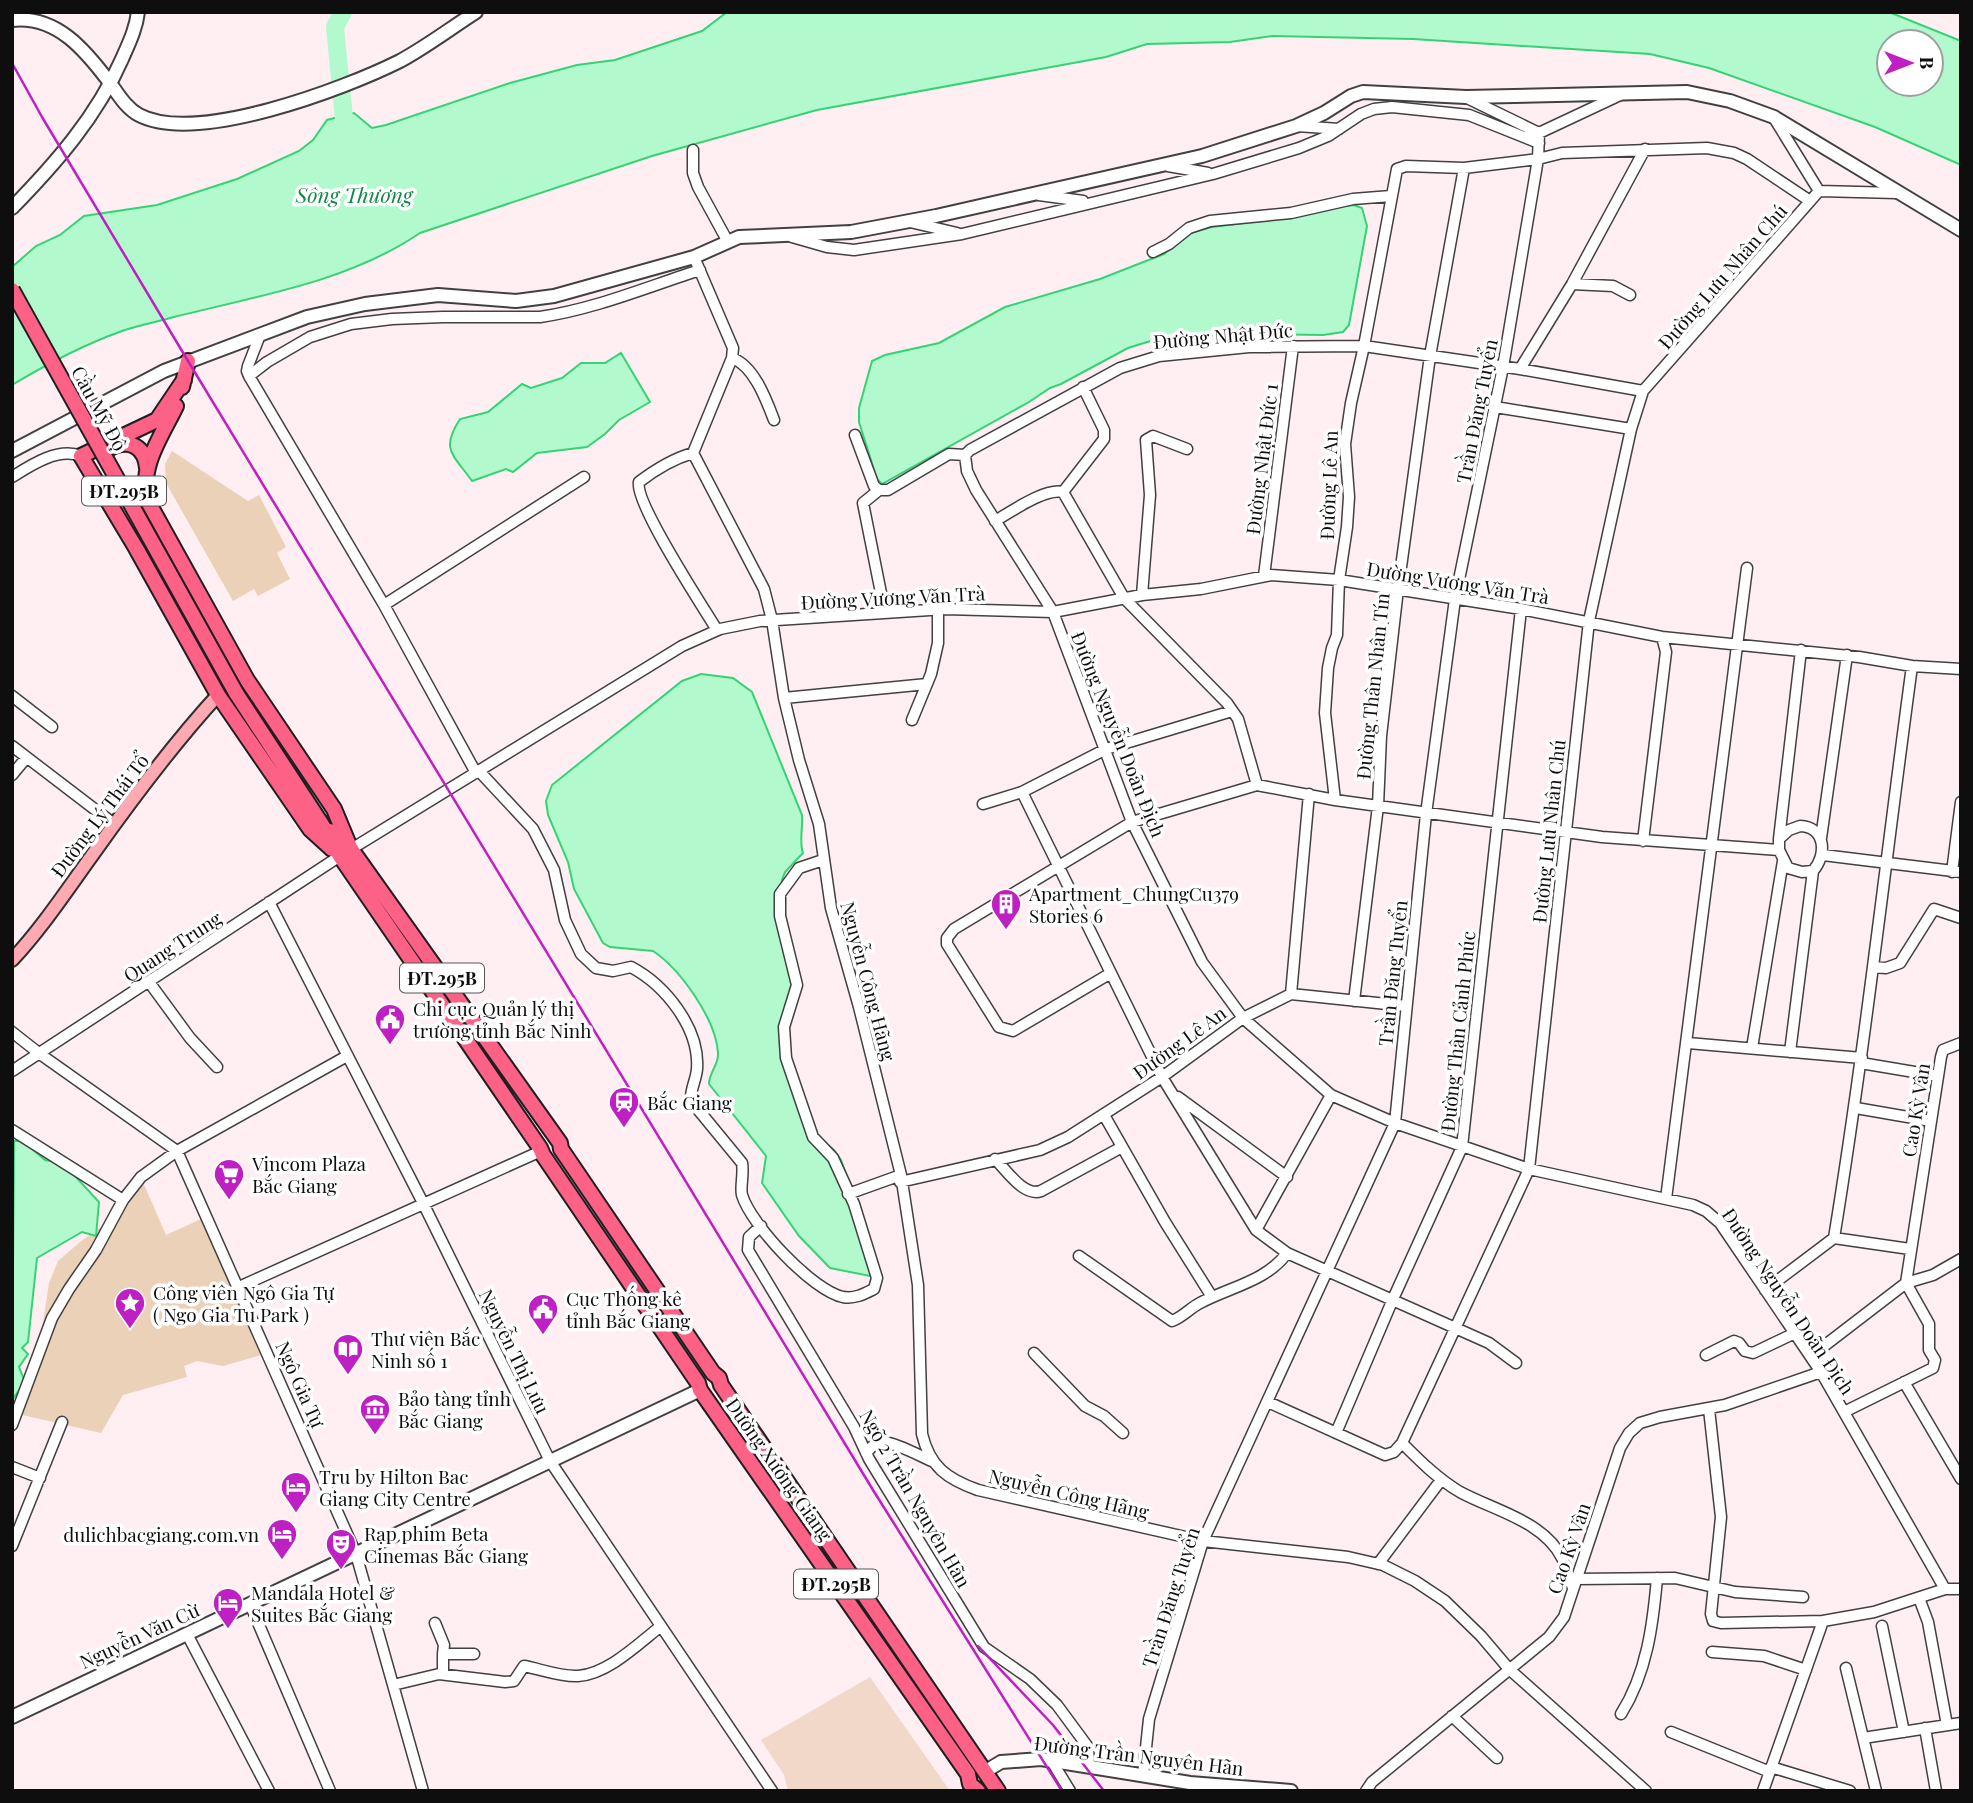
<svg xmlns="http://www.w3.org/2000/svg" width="1973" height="1803" font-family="'Playfair Display',serif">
  <rect width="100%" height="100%" fill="#ffeff2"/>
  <path fill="#ebd1b7" d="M172,451L248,501L259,495L286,547L277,553L290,579L258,596L254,589L233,601L166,483L165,464Z
    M142,1180L166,1235L201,1219L261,1355L223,1366L197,1361L184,1366L187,1377L123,1395L101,1433L18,1414L39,1349L49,1283L58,1261L80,1242L108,1222L117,1196Z"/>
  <path fill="#f2d8c9" d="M870,1677L950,1791H788L784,1775L761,1740Z"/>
  <path fill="#b2f9cd" stroke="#36d376" stroke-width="2" fill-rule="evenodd" d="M727,12H1889L1961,41V165L1875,127L1709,68L1650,54L1413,39L1272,36L1230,42L1147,44L1106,57L817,110L652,156L420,233C348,282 257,296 174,317C157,322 139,325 122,331C83,345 47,364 12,385V267L36,246L60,235L84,216L157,205L237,179L299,151L313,140L327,120L354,113L372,128L386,125L510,83L577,65L615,60L702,31ZM1889,42H1931V84H1889Z
    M1354,205L1362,208L1367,226L1349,325L1343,332L1323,335L1244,334L1157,339L1128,348L1061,384L1050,388L1029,402L882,484L877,479L859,422V408L872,361L885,355L939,343L1005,307L1100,279L1146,261L1164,254L1190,233L1212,227L1293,217L1336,207Z
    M621,353L650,402L619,420L605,434L587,447L537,453L513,472L506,469L472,481C453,454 440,450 460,419L488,412L522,384L531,388L562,378L581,363H605Z
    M701,674L733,678L752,692L802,815C803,828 799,842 803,853L785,872L782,880L783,906L799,976L783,1028L807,1115L817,1135L834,1150L841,1160L878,1264L873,1274L870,1276L830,1268L799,1236L762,1183L766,1156L709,1084C709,1072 719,1065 718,1053C716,1019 680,969 653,951L610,947L603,943L574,889L568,862L548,815L546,801L552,785L682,681Z
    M14,1141H23L45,1160L63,1163L99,1202L96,1236L82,1232L37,1258L28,1342L22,1348L28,1354L19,1367L25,1382L12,1400Z"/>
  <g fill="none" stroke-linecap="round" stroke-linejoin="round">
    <path stroke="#b2f9cd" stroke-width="18" d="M343,12L335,27L346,139"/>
    <g stroke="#414141" stroke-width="13">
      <path id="minor" d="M1467,98L1539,133L1620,95
        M1774,118L1819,191L1897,193
        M1297,126L1339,129
        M693,150V173L698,187L728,242
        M1168,166L1208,173
        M1039,195L1083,201
        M910,222L957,233
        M792,237L827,247L854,250L962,234L1213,174L1299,148L1328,136L1361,114L1374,109L1392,107L1469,115L1539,143
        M1153,252L1169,244L1189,228L1210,221L1291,213L1353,199L1391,196
        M694,257L733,348L732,358L693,453L764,589L772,620L784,698L799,760L819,824L831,908L859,1007L901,1175L918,1285L922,1434C930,1467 947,1479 978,1490L1203,1541L1348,1557L1383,1565L1415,1581L1445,1601L1481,1636L1509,1669L1646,1791
        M1572,284L1613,286L1630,295
        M260,335L248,366L247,371L249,376L267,362L310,337L351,324L392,319L443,317H540C595,309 647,287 700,270
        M732,358C754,366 766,399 774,420
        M1520,369L1572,284L1645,149
        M249,376L384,605L476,773
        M1643,391L1520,369L1364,346L1249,347L1159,356L1120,368L970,450L965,455L967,471L976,490L1053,612L1132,822L1202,962L1243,1018L1331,1095L1395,1123L1529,1169L1693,1205L1706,1211L1720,1223L1821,1372L1945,1589
        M1495,407L1631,429
        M855,435L874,486L879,490H888L949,454L965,455
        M693,453C672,459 656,469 639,482C634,502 703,607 717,630
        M12,477C31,465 58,447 81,456
        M879,490L863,503L885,613
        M1063,492L1104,439V430L1083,387
        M995,521C1011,512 1044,488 1063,492L1124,598L1227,703L1238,719L1257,785
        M1264,576L1293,346
        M1142,595L1150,495L1146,440L1153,436L1187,449
        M384,605L584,477
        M12,696L52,727
        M784,698L927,684
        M912,720L931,674L938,643V609
        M12,746L114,824
        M479,771L533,829L554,870L565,920L581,954L596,968L613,971L631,967C665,985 700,1028 697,1069C696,1081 690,1089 691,1101L742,1163C744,1174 740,1187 742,1195C751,1225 813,1291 843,1297C855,1299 864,1294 874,1289L877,1278L854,1204L833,1158L813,1137L786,1058L784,1027L797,985L780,916V894L799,868L823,860
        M12,775L26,758
        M1022,792L1162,1077L1256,1230L1287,1253L1489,1343L1516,1363
        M1335,800L1325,713L1328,668L1332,648L1337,635L1339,580L1347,527L1349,497L1345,444L1351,403L1364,346L1397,169L1406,166L1464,168L1538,159L1562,153L1707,148L1734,153L1747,159L1810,201
        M983,804L1022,792L1106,749L1232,711
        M1800,826C1826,827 1827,855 1813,871L1802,872L1788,868L1779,850V839L1789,830Z
        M1821,838L1847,655
        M1779,839L1801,650
        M1643,841L1666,652L1662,637
        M1823,855L1961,872
        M1952,872L1961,802
        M269,902L423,1203L550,1461L772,1791
        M1873,967L1886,968L1900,963L1934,909L1961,918
        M1111,973L1013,1031L999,1027L947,944V938L954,929L1132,822L1257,785L1335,800L1602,837L1779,850
        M149,982L190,1038L217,1067
        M1291,994L1406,1006
        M1354,1001L1378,806L1381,736L1398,589L1430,356L1464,168
        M12,1032L40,1054L177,1151L356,1554L423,1791
        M1688,1043L1862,1058
        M1752,1048L1783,861
        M1790,1052L1813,871
        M1861,1063L1938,1076
        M12,1071L340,856L682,646L720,629L760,621L945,609L1053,612L1142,595L1201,589L1271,575L1339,580L1521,609L1662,637L1859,657L1912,666L1961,669
        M1178,1097L1287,1177
        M1856,1108L1931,1121
        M1104,1115L1165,1222L1212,1297
        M12,1130L123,1200
        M995,1159C1007,1171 1024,1197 1041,1191L1122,1147
        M900,1182L1040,1150L1068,1137L1162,1077L1243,1018L1291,994L1309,794
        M848,1194L901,1175
        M1666,1199L1747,568
        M761,1226L749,1237L748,1250L854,1427L869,1459L984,1647L1030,1679L1057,1705L1088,1747L1089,1766
        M1256,1230L1331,1095
        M1834,1238L1910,1249
        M1079,1256L1172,1321C1183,1317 1190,1308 1200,1303C1230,1287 1267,1281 1287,1253
        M239,1287L541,1151
        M1765,1290L1834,1238C1865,1048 1886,857 1912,666
        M1034,1353L1085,1406L1104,1416L1123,1433
        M1706,1355L1734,1341L1739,1343L1745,1351L1753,1353L1795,1333
        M1811,1356L1906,1283L1941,1057L1943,1050L1961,1043
        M1904,1382L1961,1479
        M1268,1402L1385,1455L1394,1452L1402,1443L1529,1169L1589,621L1631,429L1643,391L1819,191
        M1709,1409L1721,1517L1711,1614L1713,1621L1721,1623L1823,1621
        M1844,1412L1933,1368L1935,1360L1929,1350V1324L1906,1283L1933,1275L1961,1259
        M12,1425L52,1318L69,1289L96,1250L123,1200L141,1177L177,1151L347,1056
        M1336,1433L1393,1299L1462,1147L1521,609
        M1402,1443C1420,1461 1438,1479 1460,1492C1493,1510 1544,1521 1562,1558C1567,1567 1569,1578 1573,1588
        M866,1453C870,1449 873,1444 879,1442C891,1440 922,1457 934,1462
        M12,1467L40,1478
        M12,1546L62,1422
        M1378,1564L1441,1480
        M1576,1579L1675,1578L1735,1592L1803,1597
        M1919,1598L1928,1622L1947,1725
        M250,1604L330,1791
        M435,1623L444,1645L443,1654
        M1882,1626L1904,1732
        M187,1634L269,1791
        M1712,1652L1764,1656L1806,1670
        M1846,1668L1876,1791
        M443,1674V1654H474
        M393,1685L439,1674L505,1682L514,1681L524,1666C540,1669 561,1677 578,1676C608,1674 638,1644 661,1626
        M1621,1714C1647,1673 1653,1624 1657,1578
        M1452,1716L1497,1758
        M1925,1728L1936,1791
        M1671,1732L1770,1772
        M1863,1738L1961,1723
        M1051,1760L1070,1791
        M1771,1767L1850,1791
        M1143,1776L1149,1719L1203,1541L1395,1123L1426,814L1455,599L1503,367L1538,159L1539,133
        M1366,1791L1372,1782L1549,1637L1564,1617L1620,1448L1629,1433L1640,1423L1660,1417L1725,1405L1821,1372
        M1763,1791L1823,1621L1874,1612L1945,1589H1961"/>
    </g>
    <g stroke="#414141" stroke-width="16">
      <path id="tertiary" d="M12,20C57,15 86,51 110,83C118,94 126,108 139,115C196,145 344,89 400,61C426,47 451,28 476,12
        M12,208C56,163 97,116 122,59C129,43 136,29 138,12
        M12,451L164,371L307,317L365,304L438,295L516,301L554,296L694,257L739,237L851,232L936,216L1202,156L1296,126L1324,113L1351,96L1363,92L1466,97L1687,92L1730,101L1774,117L1961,230
        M12,1717L700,1390
        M986,1771L1001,1762L1041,1759L1190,1783L1291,1791"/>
    </g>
    <g stroke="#303030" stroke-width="16">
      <path id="secondary" d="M12,960C42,928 67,890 93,854C132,799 173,744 218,695"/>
    </g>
    <g stroke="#1f1f1f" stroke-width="18">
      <path id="primary" d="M184,380L157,420L81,456L136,548L218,695L310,829L332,849
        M182,387L188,361
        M176,406C161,437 140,465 147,500L247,680L334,809L349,845
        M110,448C130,438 145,447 147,468
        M236,693L321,823L340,856L540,1148L543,1155L698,1383L700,1390L968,1774L970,1784L978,1791
        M330,831L351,849L560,1143L561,1149L713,1373L719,1378L721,1385L998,1791"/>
    </g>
    <use href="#minor" stroke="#fff" stroke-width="10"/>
    <use href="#tertiary" stroke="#fff" stroke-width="12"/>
    <use href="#secondary" stroke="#ffaab2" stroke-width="12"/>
    <use href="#primary" stroke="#fd6185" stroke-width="14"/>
    <path stroke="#bf20c4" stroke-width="2.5" d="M12,63L42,117L188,361L873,1490L1062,1791
      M978,1646L1053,1725L1104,1791"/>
    <g stroke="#1f1f1f" stroke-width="18" stroke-linecap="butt">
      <path id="primary-bridge" d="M12,290L236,693"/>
    </g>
    <use href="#primary-bridge" stroke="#fd6185" stroke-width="14"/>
  </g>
  <defs>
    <g id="building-pin" transform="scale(1.575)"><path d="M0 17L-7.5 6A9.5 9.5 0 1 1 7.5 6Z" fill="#bf20c4" stroke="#fff"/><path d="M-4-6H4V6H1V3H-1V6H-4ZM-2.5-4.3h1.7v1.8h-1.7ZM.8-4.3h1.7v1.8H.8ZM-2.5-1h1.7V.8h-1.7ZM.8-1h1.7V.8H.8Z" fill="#fff"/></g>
    <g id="civic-pin" transform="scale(1.575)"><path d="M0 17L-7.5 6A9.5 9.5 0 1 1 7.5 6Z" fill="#bf20c4" stroke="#fff"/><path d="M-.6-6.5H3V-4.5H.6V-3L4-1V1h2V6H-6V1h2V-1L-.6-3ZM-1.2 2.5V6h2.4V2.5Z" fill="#fff"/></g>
    <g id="station-pin" transform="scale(1.575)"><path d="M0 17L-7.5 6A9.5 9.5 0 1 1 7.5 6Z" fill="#bf20c4" stroke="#fff"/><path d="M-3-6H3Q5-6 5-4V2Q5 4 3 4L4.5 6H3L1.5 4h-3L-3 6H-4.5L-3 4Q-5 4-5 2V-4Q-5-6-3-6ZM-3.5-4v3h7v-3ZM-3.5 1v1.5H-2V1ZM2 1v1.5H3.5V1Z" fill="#fff"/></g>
    <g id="supermarket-pin" transform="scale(1.575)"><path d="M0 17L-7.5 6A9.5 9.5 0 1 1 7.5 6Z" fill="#bf20c4" stroke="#fff"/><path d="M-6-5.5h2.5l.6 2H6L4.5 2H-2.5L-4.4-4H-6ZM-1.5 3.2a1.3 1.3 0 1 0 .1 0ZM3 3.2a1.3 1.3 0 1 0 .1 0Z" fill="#fff"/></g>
    <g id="sight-pin" transform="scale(1.575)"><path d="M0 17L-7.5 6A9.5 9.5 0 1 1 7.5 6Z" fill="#bf20c4" stroke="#fff"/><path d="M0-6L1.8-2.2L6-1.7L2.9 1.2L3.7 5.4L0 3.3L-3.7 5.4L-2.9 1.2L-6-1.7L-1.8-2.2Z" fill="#fff"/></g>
    <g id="library-pin" transform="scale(1.575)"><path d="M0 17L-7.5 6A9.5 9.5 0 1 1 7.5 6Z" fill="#bf20c4" stroke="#fff"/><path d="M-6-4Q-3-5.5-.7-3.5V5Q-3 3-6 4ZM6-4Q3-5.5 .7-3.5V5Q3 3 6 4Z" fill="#fff"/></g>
    <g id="museum-pin" transform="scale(1.575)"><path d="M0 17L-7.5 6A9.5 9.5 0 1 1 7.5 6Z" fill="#bf20c4" stroke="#fff"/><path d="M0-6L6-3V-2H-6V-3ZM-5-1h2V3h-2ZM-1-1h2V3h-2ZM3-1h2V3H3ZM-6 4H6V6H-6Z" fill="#fff"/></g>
    <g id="hotel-pin" transform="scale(1.575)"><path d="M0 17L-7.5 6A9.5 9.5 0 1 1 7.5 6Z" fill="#bf20c4" stroke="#fff"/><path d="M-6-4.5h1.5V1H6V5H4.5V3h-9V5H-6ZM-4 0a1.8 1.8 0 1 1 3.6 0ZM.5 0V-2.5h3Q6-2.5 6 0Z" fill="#fff"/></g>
    <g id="theatre-pin" transform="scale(1.575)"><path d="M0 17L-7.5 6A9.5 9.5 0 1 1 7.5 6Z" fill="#bf20c4" stroke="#fff"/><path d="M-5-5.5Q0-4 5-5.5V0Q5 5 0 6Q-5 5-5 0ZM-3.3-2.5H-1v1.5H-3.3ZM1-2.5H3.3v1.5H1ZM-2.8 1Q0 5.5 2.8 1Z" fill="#fff"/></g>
  </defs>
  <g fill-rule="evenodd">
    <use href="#building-pin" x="1006" y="904"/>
    <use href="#civic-pin" x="390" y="1019"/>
    <use href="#station-pin" x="624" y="1102"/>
    <use href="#supermarket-pin" x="229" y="1174"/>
    <use href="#sight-pin" x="130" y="1303"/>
    <use href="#civic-pin" x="543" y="1309"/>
    <use href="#library-pin" x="348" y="1349"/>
    <use href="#museum-pin" x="375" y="1409"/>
    <use href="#hotel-pin" x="296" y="1487"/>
    <use href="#hotel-pin" x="282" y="1534"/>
    <use href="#theatre-pin" x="341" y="1544"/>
    <use href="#hotel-pin" x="228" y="1603"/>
  </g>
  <g text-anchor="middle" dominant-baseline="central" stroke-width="7" stroke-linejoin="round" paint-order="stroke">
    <g fill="#fff" stroke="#565656" stroke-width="2">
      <rect x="82" y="476.5" width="84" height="29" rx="5"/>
      <rect x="400" y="963.5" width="84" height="29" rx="5"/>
      <rect x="794" y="1569.5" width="84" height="29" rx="5"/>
    </g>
    <g font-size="18" font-weight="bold" fill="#0e0e0e">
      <text x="124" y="491">ĐT.295B</text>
      <text x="442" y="978">ĐT.295B</text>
      <text x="836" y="1584">ĐT.295B</text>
    </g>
    <g font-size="19" fill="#0e0e0e" stroke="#fff">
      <text transform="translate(1722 276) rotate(-49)">Đường Lưu Nhân Chú</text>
      <text transform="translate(1223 335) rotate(-5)">Đường Nhật Đức</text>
      <text transform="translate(100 408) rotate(61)">Cầu Mỹ Độ</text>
      <text transform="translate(1476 411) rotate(-79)">Trần Đăng Tuyển</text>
      <text transform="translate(1261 459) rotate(-83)">Đường Nhật Đức 1</text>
      <text transform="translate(1328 485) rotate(-88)">Đường Lê An</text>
      <text transform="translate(1458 582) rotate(9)">Đường Vương Văn Trà</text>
      <text transform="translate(893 597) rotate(-3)">Đường Vương Văn Trà</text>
      <text transform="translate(1372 686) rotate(-84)">Đường Thân Nhân Tín</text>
      <text transform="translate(1119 734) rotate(68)">Đường Nguyễn Doãn Địch</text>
      <text transform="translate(99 815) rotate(-53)">Đường Lý Thái Tổ</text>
      <text transform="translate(1548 831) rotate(-84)">Đường Lưu Nhân Chú</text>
      <text transform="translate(172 946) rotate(-33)">Quang Trung</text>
      <text transform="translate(1392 973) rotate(-84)">Trần Đăng Tuyển</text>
      <text transform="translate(869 981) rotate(75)">Nguyễn Công Hãng</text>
      <text transform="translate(1457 1031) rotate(-84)">Đường Thân Cảnh Phúc</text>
      <text transform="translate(1179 1042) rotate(-36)">Đường Lê An</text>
      <text transform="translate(1915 1110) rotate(-81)">Cao Kỳ Vân</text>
      <text transform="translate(1789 1301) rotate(56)">Đường Nguyễn Doãn Địch</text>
      <text transform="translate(515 1351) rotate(64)">Nguyễn Thị Lưu</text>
      <text transform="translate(301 1384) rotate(66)">Ngô Gia Tự</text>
      <text transform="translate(780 1469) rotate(55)">Đường Xương Giang</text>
      <text transform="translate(1069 1493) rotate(13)">Nguyễn Công Hãng</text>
      <text transform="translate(916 1498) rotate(60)">Ngõ 2 Trần Nguyên Hãn</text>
      <text transform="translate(1568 1548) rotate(-71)">Cao Kỳ Vân</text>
      <text transform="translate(1170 1597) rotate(-72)">Trần Đăng Tuyển</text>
      <text transform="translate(139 1635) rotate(-25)">Nguyễn Văn Cừ</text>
      <text transform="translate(1139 1755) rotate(7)">Đường Trần Nguyên Hãn</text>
    </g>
    <g font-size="19" fill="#0e0e0e" stroke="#fff" text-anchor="start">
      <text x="1029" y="893">Apartment_ChungCu379<tspan x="1029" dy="22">Stories 6</tspan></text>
      <text x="413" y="1008">Chi cục Quản lý thị<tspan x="413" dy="22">trường tỉnh Bắc Ninh</tspan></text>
      <text x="647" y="1102">Bắc Giang</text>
      <text x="252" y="1163">Vincom Plaza<tspan x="252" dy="22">Bắc Giang</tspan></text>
      <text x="153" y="1292">Công viên Ngô Gia Tự<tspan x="153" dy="22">( Ngo Gia Tu Park )</tspan></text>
      <text x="566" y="1298">Cục Thống kê<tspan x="566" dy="22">tỉnh Bắc Giang</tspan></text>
      <text x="371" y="1338">Thư viện Bắc<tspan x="371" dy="22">Ninh số 1</tspan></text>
      <text x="398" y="1398">Bảo tàng tỉnh<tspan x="398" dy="22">Bắc Giang</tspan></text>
      <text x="319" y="1476">Tru by Hilton Bac<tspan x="319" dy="22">Giang City Centre</tspan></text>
      <text x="364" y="1533">Rạp phim Beta<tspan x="364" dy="22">Cinemas Bắc Giang</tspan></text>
      <text x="259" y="1534" text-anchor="end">dulichbacgiang.com.vn</text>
      <text x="251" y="1592">Mandala Hotel &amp;<tspan x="251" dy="22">Suites Bắc Giang</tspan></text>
    </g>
    <g font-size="21" font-style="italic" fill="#128747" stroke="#fff">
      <text x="354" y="194">Sông Thương</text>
    </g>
  </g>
  <rect width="1973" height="1803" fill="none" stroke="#0e0e0e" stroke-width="28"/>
  <g transform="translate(1910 63) rotate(90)"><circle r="33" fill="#ffffff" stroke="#9f9f9f" stroke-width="2"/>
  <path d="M0-5L12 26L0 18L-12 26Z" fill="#bf20c4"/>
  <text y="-10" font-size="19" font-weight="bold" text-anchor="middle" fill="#0e0e0e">B</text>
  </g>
</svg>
